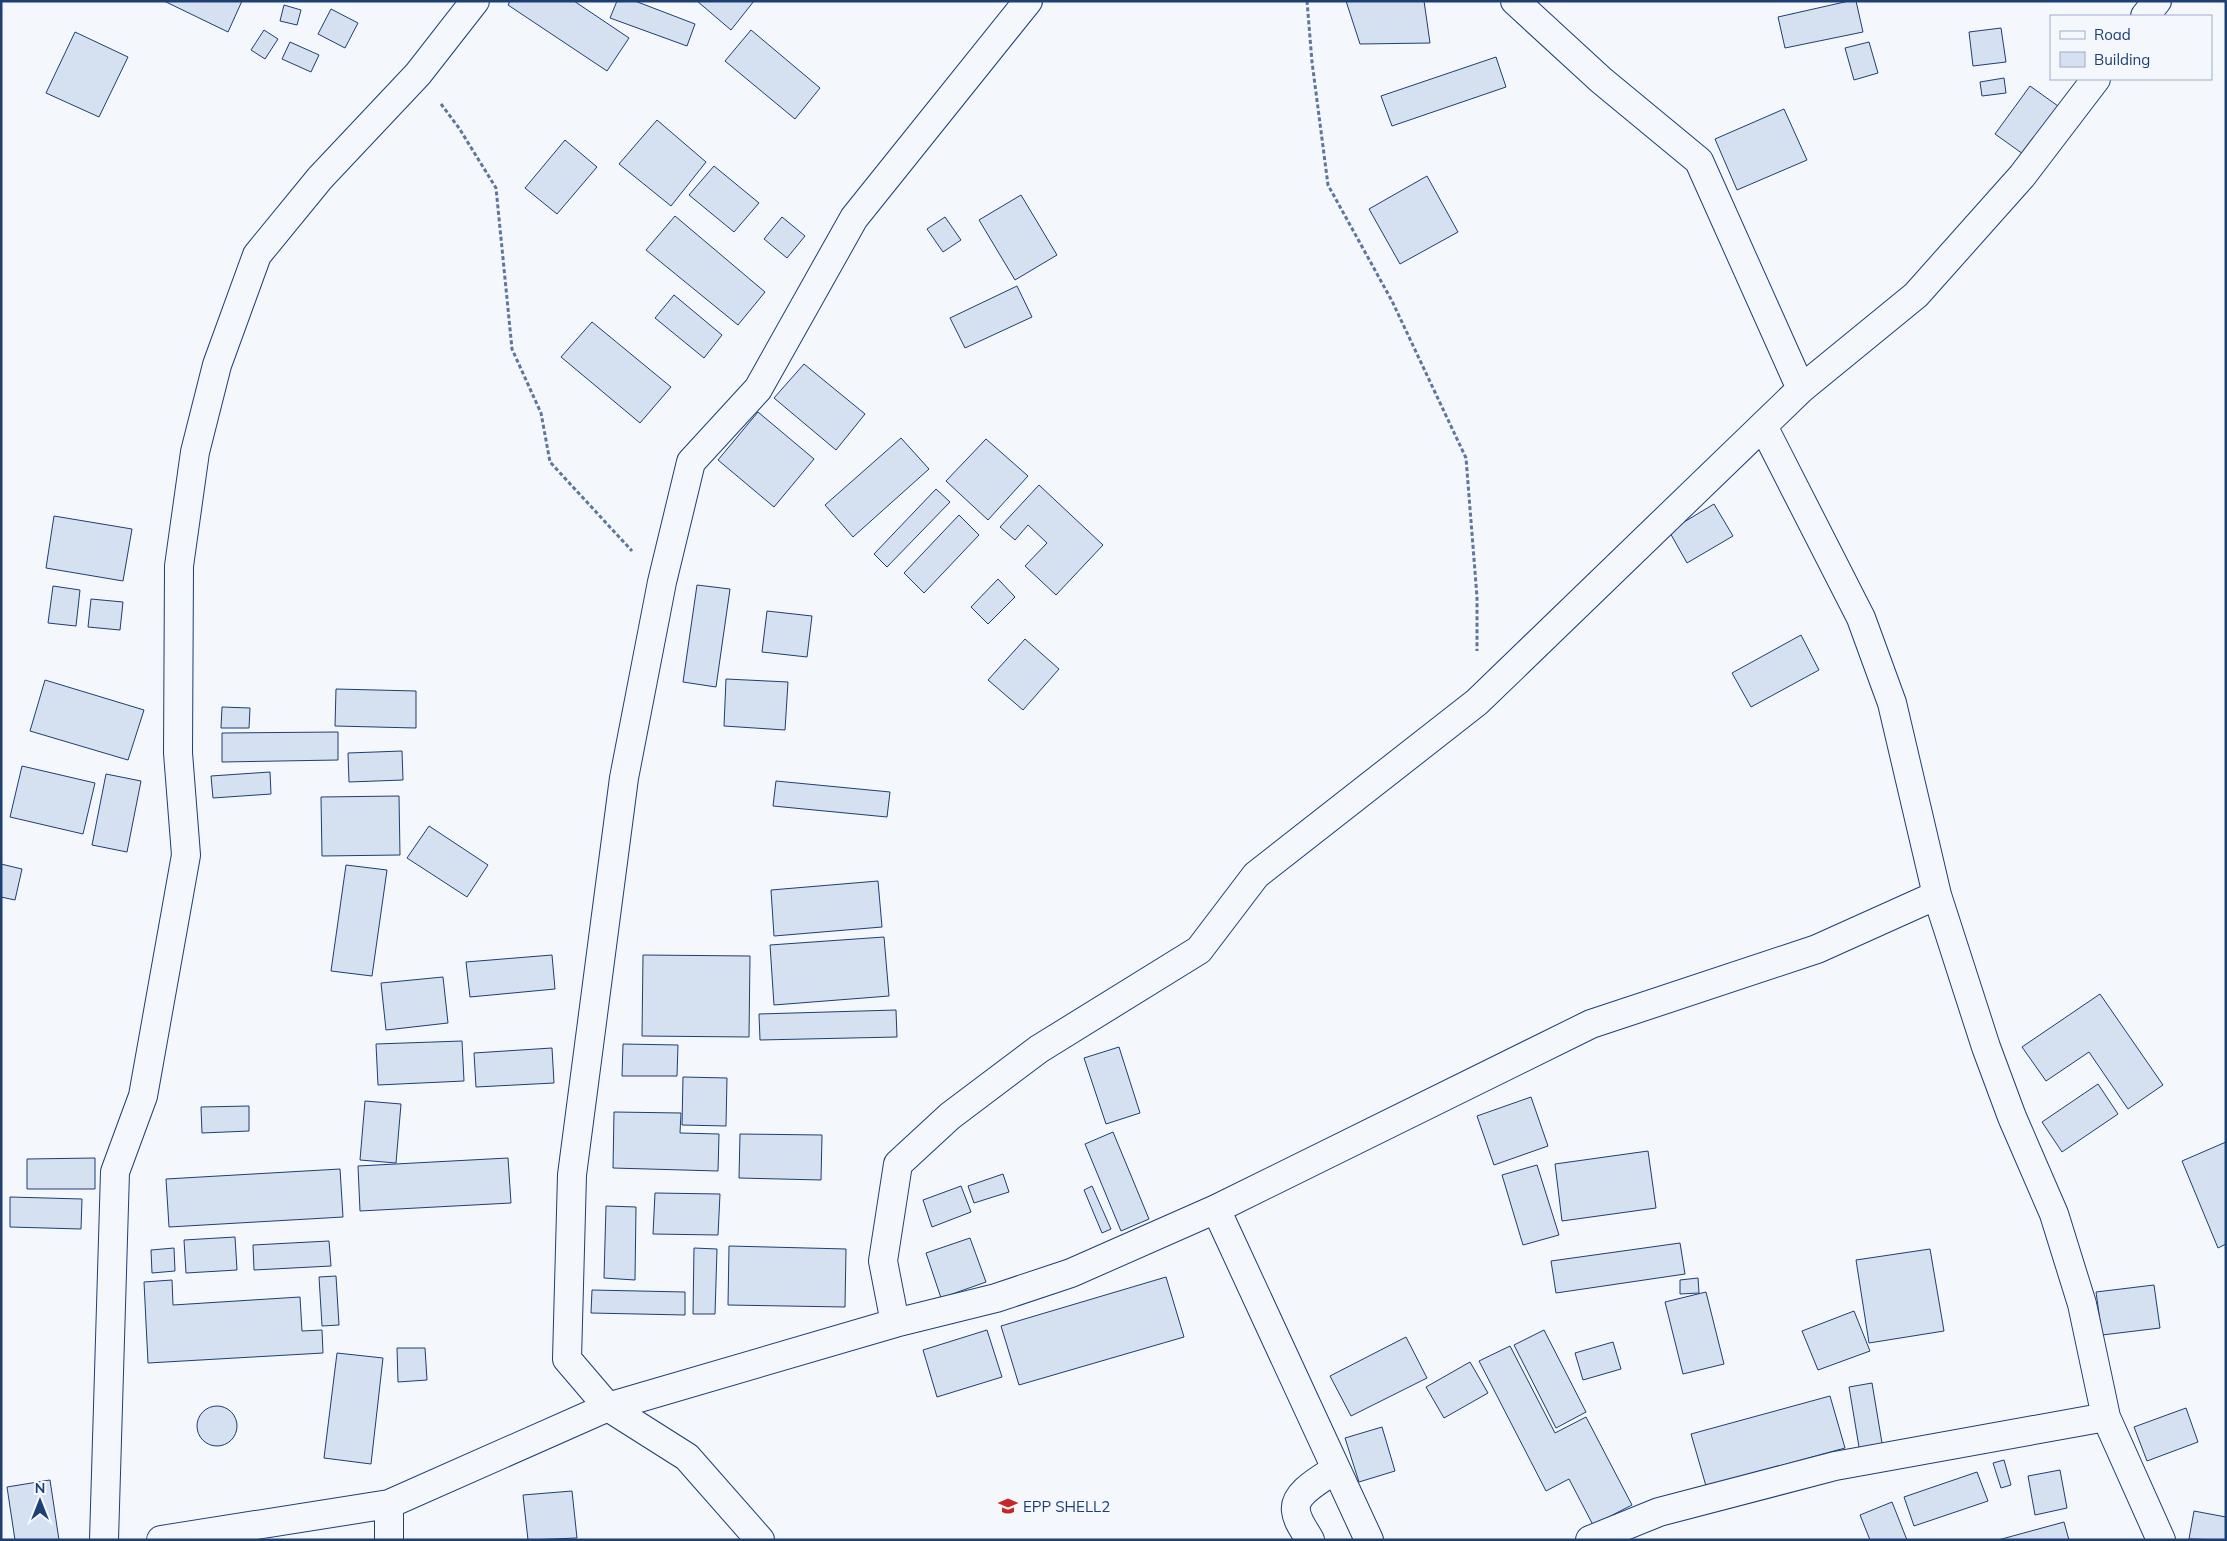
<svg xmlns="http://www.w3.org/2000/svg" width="2227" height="1541" font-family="Mulish,sans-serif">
  <rect width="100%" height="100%" fill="#f4f7fb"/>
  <path fill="#d5e0f0" stroke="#1d3f73" d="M164,1H242L228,32Z
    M510,1H574L629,38L607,71L508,5Z
    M617,1H635L695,24L687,46L610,18Z
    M697,1H754L731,30Z
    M1346,1H1424L1430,43L1360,44Z
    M1849,1H1856L1863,32L1785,48L1778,17Z
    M284,5L301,10L297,25L280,21Z
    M331,9L358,23L345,48L318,34Z
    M2001,28L2006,62L1973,66L1969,32Z
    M264,30L278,39L265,59L251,50Z
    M751,30L820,88L795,119L725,61Z
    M75,32L128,57L99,117L46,93Z
    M290,42L319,55L311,72L282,59Z
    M1869,42L1878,73L1854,80L1845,48Z
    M1496,57L1506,87L1392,126L1381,96Z
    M2004,78L2006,93L1982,96L1980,82Z
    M2030,86L2058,106L2023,154L1995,134Z
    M1784,109L1807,160L1737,190L1715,139Z
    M657,120L706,162L671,206L619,164Z
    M565,140L597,167L557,214L525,188Z
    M714,166L759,203L734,232L689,195Z
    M1427,176L1458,232L1400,264L1369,209Z
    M1021,195L1057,255L1015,280L979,220Z
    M675,216L765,292L738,325L646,250Z
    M782,217L805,236L787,258L764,239Z
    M945,217L961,240L943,252L927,229Z
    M1017,286L1032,317L965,348L950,318Z
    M674,295L722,335L704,358L655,318Z
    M592,322L671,387L640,423L561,357Z
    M804,364L865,414L836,450L774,398Z
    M758,412L814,459L774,507L718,460Z
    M901,438L929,469L853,537L825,505Z
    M986,439L1028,476L988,520L946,481Z
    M1039,485L1103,545L1056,595L1025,566L1047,543L1028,525L1015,540L1000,527Z
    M936,489L950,502L887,567L874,554Z
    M1714,504L1733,536L1687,563L1669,531Z
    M959,515L979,535L924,593L904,573Z
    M54,516L132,529L123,581L46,568Z
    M998,579L1015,597L988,624L971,607Z
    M697,585L730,589L716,687L683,682Z
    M53,586L80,590L76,626L48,623Z
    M91,599L123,602L120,630L88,627Z
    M767,611L812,616L807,657L762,652Z
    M1801,635L1819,670L1751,707L1732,673Z
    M1025,639L1059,669L1023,710L988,680Z
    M726,679L788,682L785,730L724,726Z
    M45,680L144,710L128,760L30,731Z
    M336,689L416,691V728L335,726Z
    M222,707L250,708L249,728H221Z
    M338,732V760L222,762V733Z
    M402,751L403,780L349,782L348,753Z
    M22,766L95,783L83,834L10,817Z
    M270,772L271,794L213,798L211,776Z
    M106,774L141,781L127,852L92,845Z
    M776,781L890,792L887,817L773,806Z
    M399,796L400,855L322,856L321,797Z
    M429,826L488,865L467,897L407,858Z
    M1,864L22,869L15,900L1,897Z
    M346,865L387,870L372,976L331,971Z
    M878,881L882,927L774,936L771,890Z
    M884,937L889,996L774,1005L770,945Z
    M552,955L555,989L470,997L466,962Z
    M643,955L750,956L749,1037L642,1036Z
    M443,977L448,1023L386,1030L381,983Z
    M2100,994L2163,1085L2128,1109L2089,1052L2046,1081L2022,1047Z
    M896,1010L897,1037L760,1040L759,1014Z
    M462,1041L464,1081L378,1085L376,1044Z
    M623,1044L678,1045L677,1076H622Z
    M1119,1047L1140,1113L1106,1124L1084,1058Z
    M552,1048L554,1083L476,1087L474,1053Z
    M683,1077L727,1078L726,1126L682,1125Z
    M2098,1084L2118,1114L2062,1152L2042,1122Z
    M1531,1097L1548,1146L1494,1165L1477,1116Z
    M365,1101L401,1104L396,1163L360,1160Z
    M249,1106V1131L202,1133L201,1107Z
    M614,1112L681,1113L680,1133L719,1134L718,1171L613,1168Z
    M1113,1132L1149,1219L1121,1231L1085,1144Z
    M740,1134L822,1135L821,1180L739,1178Z
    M2226,1142V1244L2218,1248L2182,1161Z
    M1648,1151L1656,1208L1562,1221L1555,1164Z
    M95,1158V1189H27V1159Z
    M508,1158L511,1203L360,1211L358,1166Z
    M1537,1165L1559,1235L1523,1245L1502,1175Z
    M340,1169L343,1217L169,1227L166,1179Z
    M1003,1174L1009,1192L974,1203L968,1186Z
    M961,1186L971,1212L932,1227L923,1200Z
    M1092,1186L1111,1229L1102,1233L1084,1190Z
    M655,1193L720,1194L718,1235L653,1234Z
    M10,1197L82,1199L81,1229L10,1227Z
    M606,1206L636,1207L635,1280L604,1278Z
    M235,1237L237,1270L186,1273L184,1240Z
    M970,1238L986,1282L941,1298L926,1253Z
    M329,1241L331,1266L254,1270L253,1245Z
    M1680,1243L1685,1274L1556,1293L1551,1261Z
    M729,1246L846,1249L845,1307L728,1305Z
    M174,1248L175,1271L152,1273L151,1250Z
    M694,1248L717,1249L715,1314H693Z
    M1930,1249L1944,1331L1869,1343L1856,1260Z
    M336,1276L339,1325L322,1326L319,1277Z
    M1166,1277L1184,1337L1019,1385L1001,1326Z
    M1698,1278L1699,1293L1680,1294V1280Z
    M172,1280L173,1305L300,1297L302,1331L322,1330L323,1353L148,1363L144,1282Z
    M2154,1285L2160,1328L2102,1335L2096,1292Z
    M592,1290L685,1292V1315L591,1313Z
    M1706,1292L1724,1364L1683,1374L1665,1302Z
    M1854,1311L1870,1351L1818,1370L1802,1331Z
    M987,1330L1002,1377L937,1397L923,1350Z
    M1544,1330L1586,1412L1556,1428L1514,1345Z
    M1406,1337L1427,1378L1351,1416L1330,1376Z
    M1613,1342L1621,1369L1583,1380L1575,1353Z
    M1510,1346L1555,1433L1586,1417L1632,1505L1593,1525L1569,1479L1546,1491L1479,1361Z
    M397,1348H425L427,1380L398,1382Z
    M337,1353L383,1358L371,1464L324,1458Z
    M1470,1362L1488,1393L1444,1418L1426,1387Z
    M1872,1383L1883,1449L1860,1453L1849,1387Z
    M1830,1396L1845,1448L1706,1486L1691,1434Z
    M197 1426a20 20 0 1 1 40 0a20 20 0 1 1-40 0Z
    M2186,1408L2198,1442L2147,1461L2134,1427Z
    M1382,1427L1395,1471L1359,1482L1345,1438Z
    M2004,1460L2011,1485L2001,1488L1993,1463Z
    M2060,1470L2067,1508L2035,1515L2028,1476Z
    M1977,1472L1988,1501L1914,1526L1904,1497Z
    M50,1480L59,1540H15L7,1487Z
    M572,1491L577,1538L528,1540L523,1495Z
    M1892,1502L1907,1540H1870L1860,1515Z
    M2194,1511L2226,1517V1540L2189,1539Z
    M2064,1522L2069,1540H1998Z"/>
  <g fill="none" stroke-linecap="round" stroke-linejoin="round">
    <g stroke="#1d3f73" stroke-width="30">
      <path id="street" d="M1515,1L1601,80L1699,161L1801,389
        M2145,16L2157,1
        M1937,895L1986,1047L2012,1117L2054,1214L2082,1304L2106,1417L2161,1540
        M895,1323L996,1298L1071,1273L1216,1209
        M389,1504V1540
        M104,1540L115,1172L143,1096L186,855L178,753L179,566L195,452L217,365L257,255L320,178L418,74L475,1
        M161,1540L389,1504L608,1407L895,1323L883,1261L898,1164L950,1116L1039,1049L1199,950L1256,875L1477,702L1801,389L1916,295L2022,176L2096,79
        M760,1540L687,1457L608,1407L567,1359L572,1175L624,778L662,582L691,462L758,389L854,218L1028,1
        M1310,1540C1305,1531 1297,1521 1296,1511C1293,1493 1323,1478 1336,1469
        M1369,1540L1216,1209L1591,1024L1817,949L1937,895L1892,703L1861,618L1763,426
        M1590,1540L1659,1512L1835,1466L2106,1417"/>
    </g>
    <path stroke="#5e769c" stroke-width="3" stroke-dasharray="4 2.5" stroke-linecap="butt" d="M1307,1L1312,62L1328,185L1392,301L1466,458L1477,597V651
      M441,104L459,128L496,188L512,349L541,413L550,462L632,551"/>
    <use href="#street" stroke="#f4f7fb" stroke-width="28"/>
  </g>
  <defs>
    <g id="school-bare" transform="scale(1.5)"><path d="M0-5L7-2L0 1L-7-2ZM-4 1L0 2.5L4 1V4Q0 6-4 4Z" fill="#c62828" stroke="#f4f7fb" stroke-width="2.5" paint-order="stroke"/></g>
  </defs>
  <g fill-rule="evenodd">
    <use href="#school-bare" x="1008" y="1506"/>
  </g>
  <g text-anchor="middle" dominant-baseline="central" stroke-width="4" stroke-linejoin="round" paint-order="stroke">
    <g font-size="15" fill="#1d3f73" stroke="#f4f7fb" text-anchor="start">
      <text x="1023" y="1506">EPP SHELL2</text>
    </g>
  </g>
  <rect width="2227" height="1541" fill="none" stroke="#1d3f73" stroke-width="5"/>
  <rect x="2050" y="15" width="162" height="65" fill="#f4f7fb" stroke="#9eadc5"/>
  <rect x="2060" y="31" width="25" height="8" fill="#f4f7fb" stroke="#9eadc5"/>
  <text x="2094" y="40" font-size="15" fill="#1d3f73">Road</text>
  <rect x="2060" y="52" width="25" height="15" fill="#d5e0f0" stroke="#9eadc5"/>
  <text x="2094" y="65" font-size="15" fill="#1d3f73">Building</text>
  <g transform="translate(40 1501)" stroke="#f4f7fb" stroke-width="4" paint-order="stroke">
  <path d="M0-4L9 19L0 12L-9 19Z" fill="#1d3f73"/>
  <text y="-8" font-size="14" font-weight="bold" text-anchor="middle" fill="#1d3f73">N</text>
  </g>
</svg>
